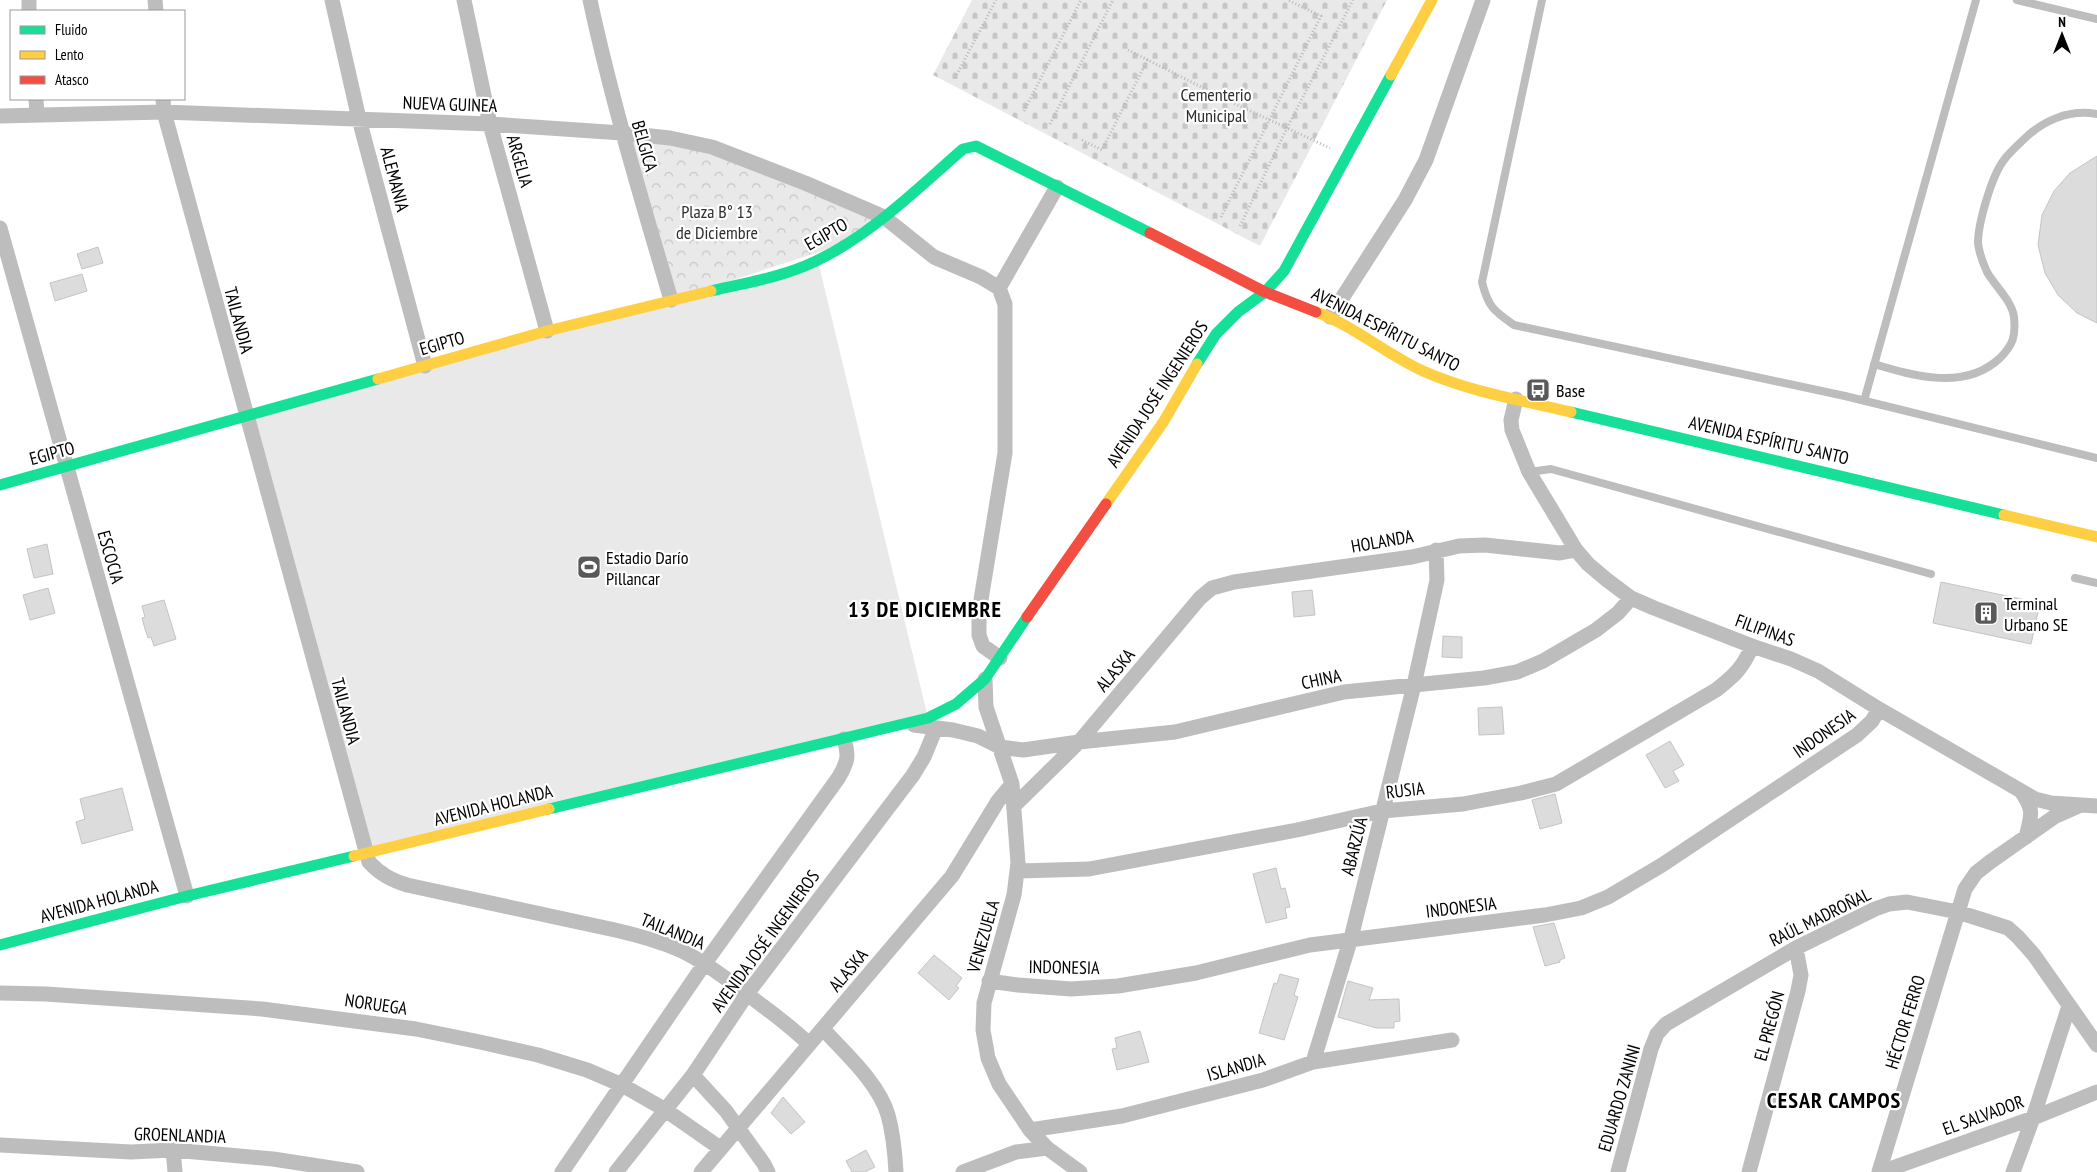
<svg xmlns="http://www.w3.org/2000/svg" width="2097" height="1172" font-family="'PT Sans Narrow',sans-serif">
  <defs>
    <pattern id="cemetery-stones" width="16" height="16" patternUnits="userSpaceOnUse" patternTransform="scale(1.25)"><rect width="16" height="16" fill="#e9e9e9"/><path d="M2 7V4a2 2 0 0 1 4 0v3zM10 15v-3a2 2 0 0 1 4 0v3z" fill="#c6c6c6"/></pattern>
    <pattern id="park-crowns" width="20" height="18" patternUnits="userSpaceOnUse" patternTransform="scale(1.25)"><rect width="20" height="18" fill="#e9e9e9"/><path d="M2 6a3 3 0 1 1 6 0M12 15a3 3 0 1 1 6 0" fill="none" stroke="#c6c6c6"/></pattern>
  </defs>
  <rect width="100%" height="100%" fill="#fff"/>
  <path fill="url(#cemetery-stones)" d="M972,0H1387L1260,246L933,75Z"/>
  <path fill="url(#park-crowns)" d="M622,133L670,138L884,217L847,243L671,300Z"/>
  <path fill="#e9e9e9" d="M818,261L928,718L365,854L246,417Z"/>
  <path fill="#dcdcdc" stroke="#c4c4c4" d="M2097,156V323L2077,313L2058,295L2045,273L2038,245L2042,215L2054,191L2070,173Z
    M98,247L103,263L82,269L77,254Z
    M82,274L87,291L55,301L50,283Z
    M47,544L53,574L34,578L27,549Z
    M1941,582L2040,603L2031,644L1933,623Z
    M48,588L55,613L30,620L23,595Z
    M1312,590L1315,615L1294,617L1292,592Z
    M164,600L176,639L154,646L151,637L148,638L145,629L142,618L145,617L142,606Z
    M1443,636L1462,637V658L1442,657Z
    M1502,707L1504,734L1479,735L1478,708Z
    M1670,741L1684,765L1673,771L1679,781L1665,788L1646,755Z
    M122,788L133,830L82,844L76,822L85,819L80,799Z
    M1555,794L1562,823L1540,829L1532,800Z
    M1276,868L1281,889L1285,888L1290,907L1285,908L1287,918L1266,923L1253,874Z
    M1554,923L1565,958L1560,960V962L1545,966L1533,927Z
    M934,955L962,978L956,986L959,988L949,1000L918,973Z
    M1280,974L1299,979L1294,995L1298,997L1284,1040L1259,1033L1274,983L1277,984Z
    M1348,981L1373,988L1369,1000L1399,999L1400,1021L1394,1022V1028H1376L1338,1017Z
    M1140,1031L1149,1062L1117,1070L1112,1049L1117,1048L1115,1038Z
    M783,1097L805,1122L791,1134L771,1113Z
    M866,1150L875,1167L865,1172H852L846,1161Z"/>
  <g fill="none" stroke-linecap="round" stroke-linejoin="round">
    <path stroke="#b8b8b8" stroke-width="3" stroke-dasharray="1 2.5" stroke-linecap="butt" d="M1128,50L1233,103L1330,148
      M955,78L996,0
      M1024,111L1081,0
      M1050,124L1113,0
      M1082,140L1102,150L1148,59
      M1221,217L1321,16L1288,0
      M1240,226L1287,128L1353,0"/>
    <path stroke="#bdbdbd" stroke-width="8" d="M1542,0L1482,282C1488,307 1494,311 1514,325L1845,396L2097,458
      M2017,0L2097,19
      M1874,364C1914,376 1965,391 2000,358C2013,345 2016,336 2014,317C2012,301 1995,286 1987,272C1983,263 1979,253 1978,243C1978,223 1992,175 2004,160C2009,153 2016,147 2022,141C2042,121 2068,109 2097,114
      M1864,401L1976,0
      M1529,472L1551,469L1931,574
      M2075,578L2097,583"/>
    <path stroke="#bdbdbd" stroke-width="15" d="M29,0V11
      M155,0L156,11
      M332,0L359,119L425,366
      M464,0L490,124L547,331
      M590,0C612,102 642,201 671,300
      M36,99L37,115
      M163,99L164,112L369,862C380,874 391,880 407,885L615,930C637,935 659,941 680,950C703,961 722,975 741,990C765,1007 788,1024 809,1044
      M0,116L164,112L490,124L622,133L670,138L712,147L805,183L884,217L934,257L981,277L999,288L1005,304V453L979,612V635L983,646L1000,658
      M0,228L187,896
      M999,288L1057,187
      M1330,317L1405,200L1426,160L1483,0
      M1516,399L1511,420L1512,430L1529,472L1576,550L1588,564L1607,580L1631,598L1654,608L1752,646L1791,659L1818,671L1879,709L2035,799L2051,803L2097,806
      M985,679L986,707L1012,784L1018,863L1014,895L984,1003L983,1030L988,1058L999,1084L1030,1130L1047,1148L1080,1172
      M914,725L953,730L978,736L1000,747L1023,750L1079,742L1175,732L1344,692L1484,678L1517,672L1543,661L1596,630L1618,613L1631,598
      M2021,791C2034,810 2032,814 2026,837
      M1014,806L1079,742L1200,598L1212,588L1234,582L1412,557L1459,546L1485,545L1560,553L1576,550
      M1018,871L1089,869L1297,830L1382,811L1463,804L1521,793L1556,784L1716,690C1734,676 1743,668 1752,646
      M989,981L1018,985L1071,989L1118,986L1196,973L1310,945L1545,915L1581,908L1608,897L1662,865L1857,735L1872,721L1879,709
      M0,993L46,994L262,1009L416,1029L480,1042L538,1055L587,1070L622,1085L664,1109L720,1148
      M823,1029C844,1052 879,1083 888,1115C893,1133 895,1153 896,1172
      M1313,1062L1351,938L1414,685L1437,580L1436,550
      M693,1075L726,1111L764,1164L768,1172
      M1030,1130L1122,1116L1263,1080L1313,1062L1452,1040
      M0,1145L131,1152L173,1150L273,1159L357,1172
      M173,1150L175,1172
      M562,1172L705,963L839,777C848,761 849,756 844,739
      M616,1172L693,1075L747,994L913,775L924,757L936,728
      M701,1172L952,876L998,801L1012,784
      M963,1172L1016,1152L1047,1148
      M1618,1172L1651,1049L1657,1034L1666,1024L1796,948L1875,909L1889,904L1907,902L1958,912L2008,928L2018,937L2034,955L2097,1045
      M1749,1172L1798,991L1801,975L1796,948
      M1879,1172L1965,889L1976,873L1990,862L2054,817L2079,806
      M1881,1172L2033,1118L2097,1092
      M2013,1172L2033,1118L2069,1006"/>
    <path stroke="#16e098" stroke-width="11" d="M711,291C746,283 782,277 814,262C870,236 917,189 963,149L976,146L1150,233
      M1197,364L1216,334L1238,312L1265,292L1284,271L1391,75
      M1571,412L2004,515
      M0,485L378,379
      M549,809L928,718L956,704L985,679L1027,617
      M0,945L187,896L354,856"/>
    <path stroke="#ffcf43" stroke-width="11" d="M1391,75L1432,0
      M1316,312C1354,326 1386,354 1423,371C1470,392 1521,400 1571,412
      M378,379L547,331L711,291
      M1106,504L1164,421L1197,364
      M2004,515L2097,537
      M354,856L549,809"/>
    <path stroke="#f24e42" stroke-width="11" d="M1150,233L1265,292L1316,312
      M1027,617L1106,504"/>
  </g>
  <defs>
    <g id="bus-square" transform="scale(1.25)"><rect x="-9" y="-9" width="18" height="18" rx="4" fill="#595959" stroke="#fff"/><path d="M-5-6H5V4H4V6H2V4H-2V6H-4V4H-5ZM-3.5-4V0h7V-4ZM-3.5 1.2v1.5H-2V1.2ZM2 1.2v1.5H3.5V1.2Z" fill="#fff"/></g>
    <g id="stadium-square" transform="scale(1.25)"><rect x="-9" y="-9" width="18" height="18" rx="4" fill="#595959" stroke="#fff"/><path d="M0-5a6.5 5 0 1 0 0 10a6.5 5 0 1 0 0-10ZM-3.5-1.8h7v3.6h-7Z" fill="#fff"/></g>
    <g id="building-square" transform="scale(1.25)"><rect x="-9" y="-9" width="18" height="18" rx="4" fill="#595959" stroke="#fff"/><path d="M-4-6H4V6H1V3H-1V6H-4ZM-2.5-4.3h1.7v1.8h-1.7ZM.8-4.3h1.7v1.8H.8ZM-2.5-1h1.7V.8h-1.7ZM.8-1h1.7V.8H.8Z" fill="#fff"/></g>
  </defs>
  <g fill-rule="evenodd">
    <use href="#bus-square" x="1538" y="390"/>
    <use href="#stadium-square" x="589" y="567"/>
    <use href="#building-square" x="1986" y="613"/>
  </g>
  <g text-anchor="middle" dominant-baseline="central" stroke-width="4.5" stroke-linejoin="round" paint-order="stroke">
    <g font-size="18" fill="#2e2e2e" stroke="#fff">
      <text x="1216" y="94">Cementerio<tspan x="1216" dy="21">Municipal</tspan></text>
      <text x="717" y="211">Plaza B° 13<tspan x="717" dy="21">de Diciembre</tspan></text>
    </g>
    <g font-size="18" fill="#000" stroke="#fff">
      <text transform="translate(450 104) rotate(2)">NUEVA GUINEA</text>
      <text transform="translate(645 146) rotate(74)">BELGICA</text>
      <text transform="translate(520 161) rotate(74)">ARGELIA</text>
      <text transform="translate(395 179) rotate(75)">ALEMANIA</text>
      <text transform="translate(826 234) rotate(-30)">EGIPTO</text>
      <text transform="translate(239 320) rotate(75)">TAILANDIA</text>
      <text transform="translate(1386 329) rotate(27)">AVENIDA ESPÍRITU SANTO</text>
      <text transform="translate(442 343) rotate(-16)">EGIPTO</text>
      <text transform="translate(1157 394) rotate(-57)">AVENIDA JOSÉ INGENIEROS</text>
      <text transform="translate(1769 440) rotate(13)">AVENIDA ESPÍRITU SANTO</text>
      <text transform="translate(52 453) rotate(-15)">EGIPTO</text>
      <text transform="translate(1382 541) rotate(-10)">HOLANDA</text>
      <text transform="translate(111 557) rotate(74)">ESCOCIA</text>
      <text transform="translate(1765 630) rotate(20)">FILIPINAS</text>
      <text transform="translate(1115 670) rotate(-50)">ALASKA</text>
      <text transform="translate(1321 679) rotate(-12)">CHINA</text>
      <text transform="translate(346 711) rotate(75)">TAILANDIA</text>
      <text transform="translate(1824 733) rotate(-35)">INDONESIA</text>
      <text transform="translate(1405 790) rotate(-7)">RUSIA</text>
      <text transform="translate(493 805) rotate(-14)">AVENIDA HOLANDA</text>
      <text transform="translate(1354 846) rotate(-76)">ABARZÚA</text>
      <text transform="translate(99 901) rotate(-15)">AVENIDA HOLANDA</text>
      <text transform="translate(1461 907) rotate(-7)">INDONESIA</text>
      <text transform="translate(1820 917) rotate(-26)">RAÚL MADROÑAL</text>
      <text transform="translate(673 931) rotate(22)">TAILANDIA</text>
      <text transform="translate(983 936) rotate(-74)">VENEZUELA</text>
      <text transform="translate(765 941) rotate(-54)">AVENIDA JOSÉ INGENIEROS</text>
      <text transform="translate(1064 967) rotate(1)">INDONESIA</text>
      <text transform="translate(848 970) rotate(-50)">ALASKA</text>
      <text transform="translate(376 1004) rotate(8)">NORUEGA</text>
      <text transform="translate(1905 1022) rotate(-73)">HÉCTOR FERRO</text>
      <text transform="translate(1769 1026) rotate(-75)">EL PREGÓN</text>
      <text transform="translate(1236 1067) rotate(-16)">ISLANDIA</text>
      <text transform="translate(1619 1098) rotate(-74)">EDUARDO ZANINI</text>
      <text transform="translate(1983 1115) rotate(-20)">EL SALVADOR</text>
      <text transform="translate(180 1135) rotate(2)">GROENLANDIA</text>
    </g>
    <g font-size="18" fill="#000" stroke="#fff" text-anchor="start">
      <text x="1556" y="390">Base</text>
      <text x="606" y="557">Estadio Darío<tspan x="606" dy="21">Pillancar</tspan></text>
      <text x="2004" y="603">Terminal<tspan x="2004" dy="21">Urbano SE</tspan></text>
    </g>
    <g font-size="22" font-weight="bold" letter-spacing="1" fill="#000" stroke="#fff">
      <text x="925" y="609">13 DE DICIEMBRE</text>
      <text x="1834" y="1100">CESAR CAMPOS</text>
    </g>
  </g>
  <rect x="10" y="10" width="175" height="90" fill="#ffffff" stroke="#999999"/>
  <rect x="20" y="26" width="25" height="8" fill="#16e098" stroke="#999999"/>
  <text x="55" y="35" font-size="15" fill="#000000">Fluido</text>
  <rect x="20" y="51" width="25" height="8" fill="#ffcf43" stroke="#999999"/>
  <text x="55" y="60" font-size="15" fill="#000000">Lento</text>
  <rect x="20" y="76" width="25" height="8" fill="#f24e42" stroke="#999999"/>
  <text x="55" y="85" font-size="15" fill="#000000">Atasco</text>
  <g transform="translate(2062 35)" stroke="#ffffff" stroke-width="4" paint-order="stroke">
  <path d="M0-4L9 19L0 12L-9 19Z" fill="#000000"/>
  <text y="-8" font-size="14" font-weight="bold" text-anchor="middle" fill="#000000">N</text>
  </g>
</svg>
